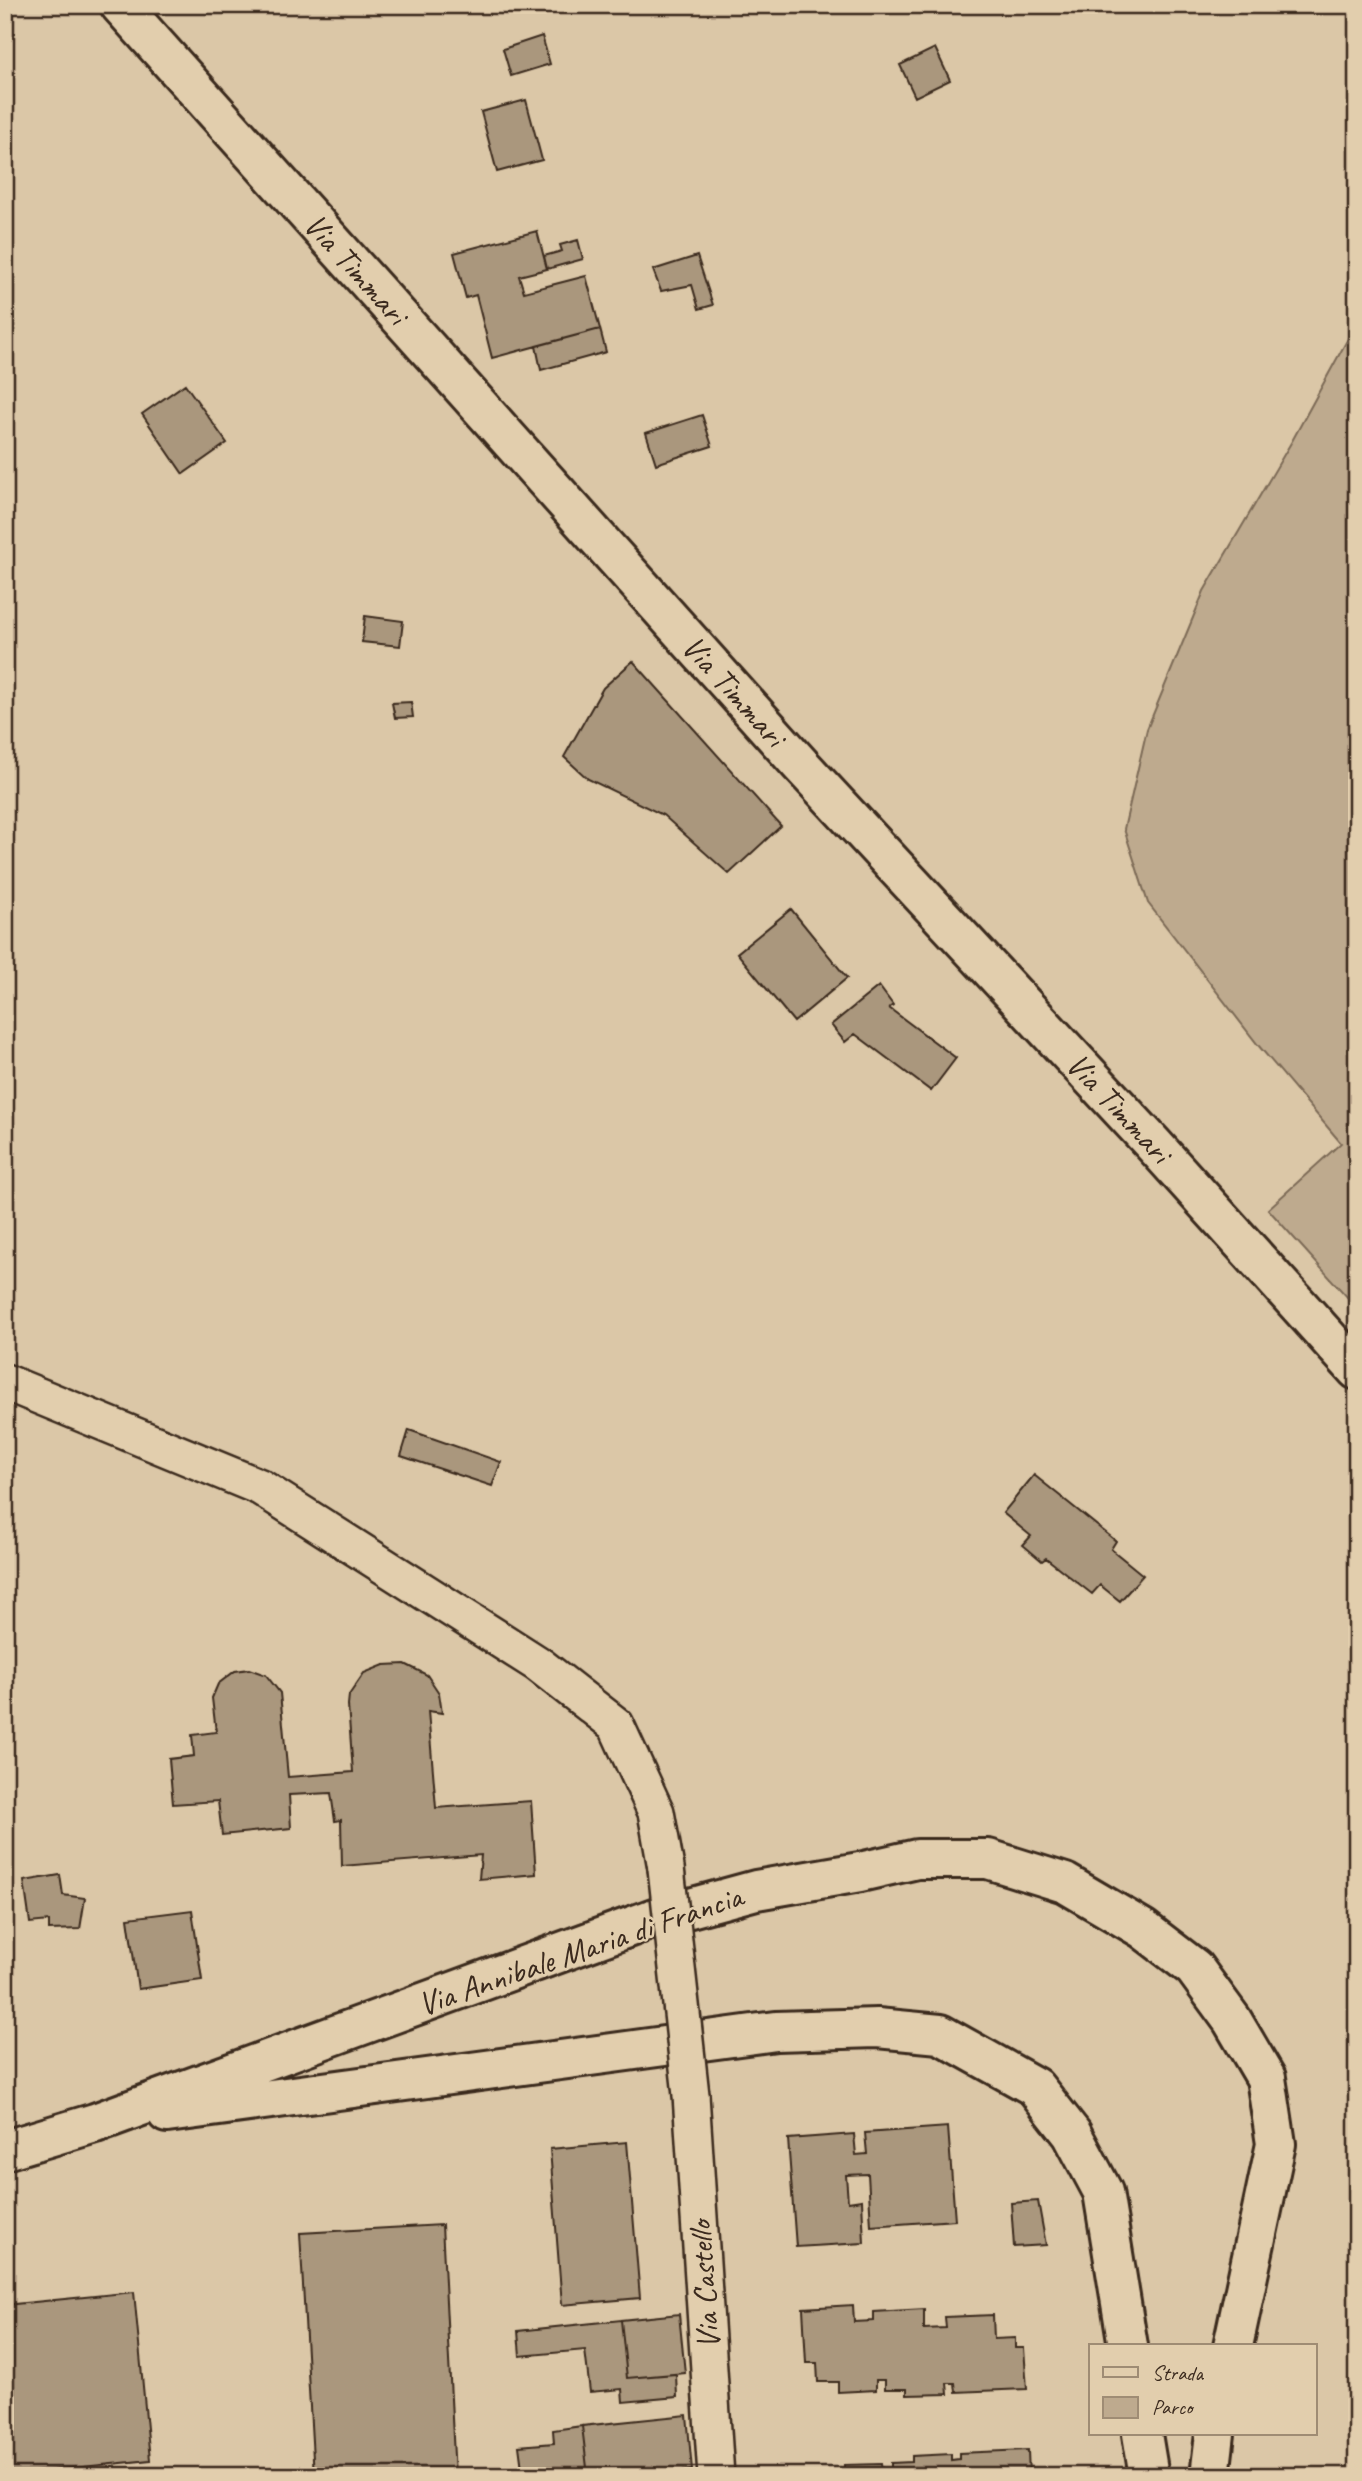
<svg xmlns="http://www.w3.org/2000/svg" width="1362" height="2481" font-family="Caveat,sans-serif">
  <rect width="100%" height="100%" fill="#dbc7a7"/>
  <filter id="ink" filterUnits="userSpaceOnUse"><feTurbulence type="fractalNoise" baseFrequency=".0143" numOctaves="2"/><feDisplacementMap in="SourceGraphic" scale="14" xChannelSelector="R" yChannelSelector="G"/><feConvolveMatrix kernelMatrix="1 2 1 2 8 2 1 2 1" color-interpolation-filters="sRGB"/></filter>
  <g filter="url(#ink)">
    <path fill="#beaa8e" stroke="#7c6a56" stroke-width="2" d="M1357,322V1308L1268,1209L1341,1143L1258,1045L1148,903L1124,829L1147,729L1204,591L1292,441Z"/>
    <path fill="#aa977d" stroke="#3b2a1e" stroke-width="2" d="M542,36L550,64L511,76L503,49Z
      M935,48L950,80L915,97L900,65Z
      M526,100L542,160L497,172L481,112Z
      M537,231L547,269L519,276L524,292L586,276L600,329L492,358L476,295L466,298L454,253Z
      M578,240L583,259L547,269L544,256L562,251L560,245Z
      M697,256L713,305L699,309L692,285L661,291L653,270Z
      M600,329L606,352L541,370L536,346Z
      M185,384L227,443L183,474L142,414Z
      M702,415L712,446L656,464L646,433Z
      M365,616L403,621L400,646L362,642Z
      M633,661L781,826L729,874L663,815L588,779L564,757L603,688Z
      M411,702L413,717L395,718L392,703Z
      M791,909L847,978L794,1022L737,953Z
      M879,986L893,1005L889,1008L956,1058L931,1091L855,1034L845,1042L831,1025Z
      M409,1430L501,1462L492,1486L401,1456Z
      M1034,1475L1116,1541L1111,1549L1143,1575L1120,1601L1100,1585L1092,1594L1046,1558L1042,1561L1023,1545L1031,1536L1003,1513Z
      M405,1664L427,1675L439,1693L442,1713L428,1711L436,1808L531,1801L536,1874L479,1879L481,1855L342,1866L341,1820L335,1821L331,1793L289,1795L291,1828L222,1835L218,1801L173,1804L169,1759L194,1756L192,1735L216,1732L212,1698L218,1684L235,1671L249,1669L266,1675L280,1693L288,1777L353,1772L348,1705L349,1695L364,1673L384,1665Z
      M60,1875L63,1895L85,1898L80,1929L49,1930V1921L30,1923L24,1881Z
      M192,1910L202,1980L138,1989L128,1918Z
      M948,2127L955,2220L871,2226L868,2174L846,2175L848,2202L862,2200L864,2243L796,2247L788,2139L854,2134L856,2155L867,2154L865,2133Z
      M627,2142L640,2298L562,2305L550,2149Z
      M1038,2201L1046,2245L1014,2247L1011,2203Z
      M442,2225L455,2476H314L300,2233Z
      M134,2292L150,2460L5,2475V2305Z
      M853,2305L854,2322L874,2321V2312L924,2309V2329L946,2328L945,2317L993,2315L994,2339L1015,2338V2348H1024L1027,2389L956,2392L955,2383H947L948,2394L907,2395V2389H885V2380H876V2390L838,2392V2382H818L817,2363H806L803,2308Z
      M679,2314L685,2373L627,2378L621,2320Z
      M621,2320L627,2378L676,2374L677,2397L623,2402L622,2389L590,2392L585,2350L520,2356L518,2331Z
      M687,2415L692,2470L638,2476H588L582,2426Z
      M582,2426L588,2476H523L519,2446L554,2443L553,2430Z
      M1028,2450L1029,2476H822L844,2473V2465L881,2464L882,2472L891,2471V2463L912,2462V2456L951,2454V2460L959,2459V2453Z"/>
    <g fill="none" stroke-linecap="round" stroke-linejoin="round">
      <g stroke="#3b2a1e" stroke-width="40">
        <path id="minor" d="M5,1382L260,1487L538,1664L616,1725L656,1812L666,1868
          M691,2095L716,2476"/>
      </g>
      <g stroke="#3b2a1e" stroke-width="44">
        <path id="secondary" d="M120,5L799,763L1153,1144L1357,1370
          M167,2113L776,2031L877,2028L940,2034L1035,2087L1072,2134L1103,2192L1128,2346
          M5,2150L95,2123L657,1917L756,1890L860,1872L917,1859H988L1065,1883L1143,1929L1194,1968L1232,2020L1266,2078L1276,2144L1233,2346
          M1142,2434L1149,2476
          M1210,2476L1215,2434"/>
      </g>
      <use href="#minor" stroke="#e2cead" stroke-width="35"/>
      <use href="#secondary" stroke="#e2cead" stroke-width="38"/>
      <g stroke="#3b2a1e" stroke-width="40" stroke-linecap="butt">
        <path id="minor-bridge" d="M666,1868L691,2095"/>
      </g>
      <use href="#minor-bridge" stroke="#e2cead" stroke-width="35"/>
    </g>
  </g>
  <g text-anchor="middle" dominant-baseline="central" stroke-width="5" stroke-linejoin="round" paint-order="stroke">
    <g font-size="33" fill="#3b2a1e" stroke="#e2cead">
      <text transform="translate(356 269) rotate(48)">Via Timmari</text>
      <text transform="translate(734 691) rotate(48)">Via Timmari</text>
      <text transform="translate(1119 1108) rotate(47)">Via Timmari</text>
      <text transform="translate(580 1950) rotate(-19)">Via Annibale Maria di Francia</text>
      <text transform="translate(704 2285) rotate(-94)">Via Castello</text>
    </g>
  </g>
  <rect width="1362" height="2481" fill="none" stroke="#e2cead" stroke-width="28"/>
  <rect x="14" y="14" width="1334" height="2453" fill="none" stroke="#3b2a1e" stroke-width="2.5" filter="url(#ink)"/>
  <rect x="1089" y="2344" width="228" height="91" fill="#e2cead" stroke="#9f8c74" stroke-width="2"/>
  <rect x="1103" y="2367" width="35" height="10" fill="#e2cead" stroke="#9f8c74" stroke-width="2"/>
  <text x="1152" y="2380" font-size="21" fill="#3b2a1e">Strada</text>
  <rect x="1103" y="2397" width="35" height="21" fill="#beaa8e" stroke="#9f8c74" stroke-width="2"/>
  <text x="1152" y="2414" font-size="21" fill="#3b2a1e">Parco</text>
</svg>
